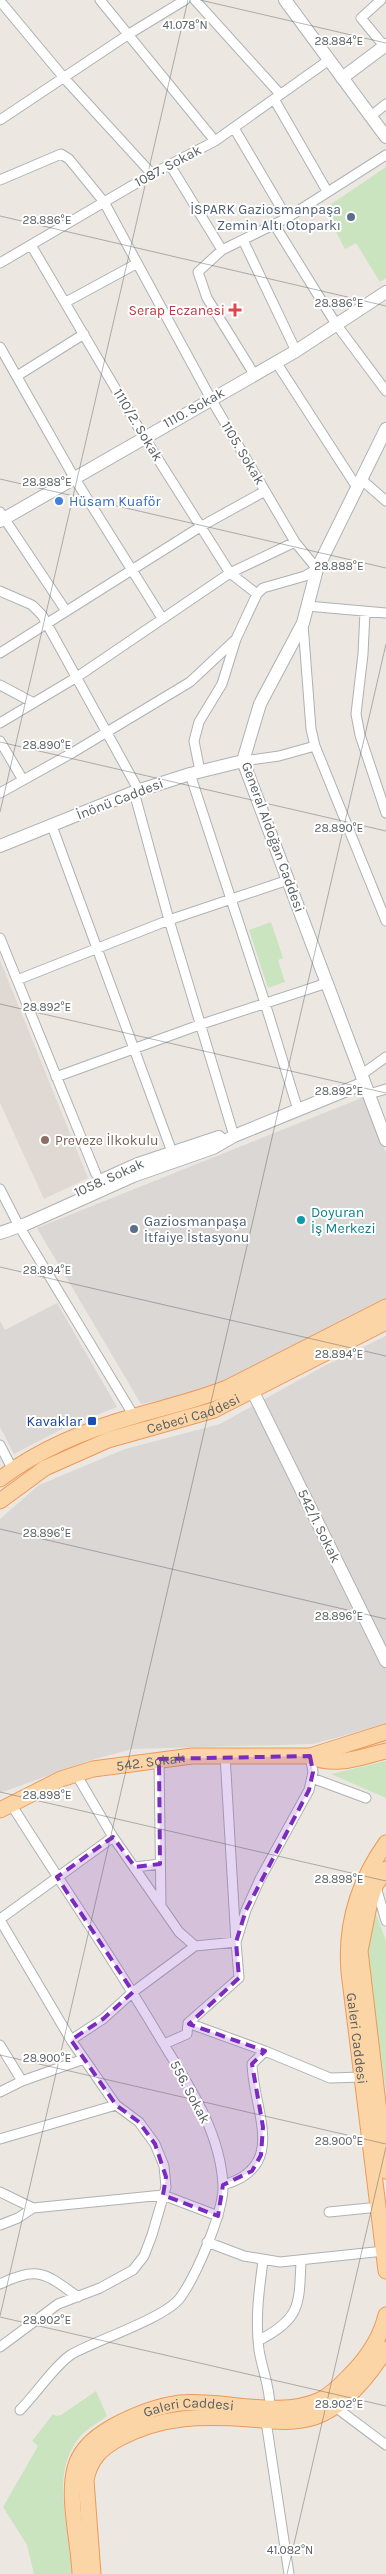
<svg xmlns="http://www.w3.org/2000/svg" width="386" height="2574" font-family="Karla,sans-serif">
  <rect width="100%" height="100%" fill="#ede7e2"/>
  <path fill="#dbd7d4" d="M364,1097L386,1153V1301L202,1392L141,1404L37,1228Z
    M57,1303L117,1407L64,1428L14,1454L0,1427V1321L5,1330Z
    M386,1336V1724L313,1744L132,1749L88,1761L0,1793V1519L39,1485L125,1449L220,1424L322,1367Z"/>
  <path fill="#dfd8d3" d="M0,960L88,1178L44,1199L0,1103Z"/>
  <path fill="#cae4bf" d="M386,167V278L380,282L356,243L345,249L324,209Z
    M271,922L283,958L278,960L285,982L268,988L249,930Z
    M386,1761V1798L331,1774Z
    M376,1914L386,1941V2092L366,1948L371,1922Z
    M96,2391L107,2416C98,2423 86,2429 79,2438C48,2476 72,2530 71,2574H34L27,2545L3,2507L38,2446L32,2441L53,2414L56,2416L61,2415Z"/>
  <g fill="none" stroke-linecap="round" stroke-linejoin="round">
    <g stroke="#adb2b4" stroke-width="11">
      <path id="street" d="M100,0L215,141
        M195,0L280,94
        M381,0L361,18L384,46
        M0,1L65,79L152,174
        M274,99L327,191
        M371,116L386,104
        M0,120L129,34L185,0
        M234,128L287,218
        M170,165L222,250
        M0,180L61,154L69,159L104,202L211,399L295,542L317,569L305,576L263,588L257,594L236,639L190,682L72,753L0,793
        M274,224L336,324L386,391
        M243,240L296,351
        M31,245L144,437L230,573L257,594
        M0,263L152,174L215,141L329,60
        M66,302L136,264
        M0,347L75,479L162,618
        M276,362L358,489
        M254,374L207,298L198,272L222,250L287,218L386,155
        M17,376L84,334
        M362,480L386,501
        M0,512L66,611
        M0,591L32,605L42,615L139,791
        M307,606L386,613
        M365,612L363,654L356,714L360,735L386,813
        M303,624L311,729L315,746L386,921
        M0,653L200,527L265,491
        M0,685L32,702
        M0,723L77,677L230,573L295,542
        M0,741L23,780
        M243,761L279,756L315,746
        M200,771L194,741L199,722L222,684L236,639
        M190,774L265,1003L298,1110
        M134,792L169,920L234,1136
        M52,826L172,1152
        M0,938L96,1174
        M17,980L169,920L288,880
        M361,1075L386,1057
        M56,1077L202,1024L327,983
        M369,1094L386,1089
        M0,1189L19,1226L134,1416
        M0,1445L13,1470
        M159,1759L161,1906
        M76,1774L113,1837L179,1932L195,1946
        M312,1778L366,1798
        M11,1804C59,1881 111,1955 157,2033C185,2080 220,2128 223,2185C224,2212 196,2276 180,2298C165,2318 97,2340 72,2354C57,2363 34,2396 20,2410
        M135,1867L160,1864
        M376,1887L386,1921
        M0,1919L113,1837
        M0,1920L71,2040L116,2105L139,2122L155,2144L164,2166L166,2187L152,2235L144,2256L133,2270L100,2288L58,2304L0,2347
        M188,2023L265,2051L330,2078L362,2077
        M71,2040L103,2019L133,1992L195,1946L236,1942L225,1755
        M164,2044L187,2034L188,2023L239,1978L236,1942L246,1910L260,1879L309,1790L313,1772L310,1756
        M0,2045L22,2081
        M0,2092L22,2081L84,2059
        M0,2139L116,2105
        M223,2185C289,2167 253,2110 252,2064L265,2051
        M0,2192L33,2208L163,2195L218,2216
        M329,2212L379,2207
        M0,2225L18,2218L33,2208
        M207,2242L244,2256L280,2262L384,2251
        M263,2261C259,2290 255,2320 259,2350C262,2369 270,2387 270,2407
        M0,2284C39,2265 46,2274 78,2297
        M258,2341C301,2318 299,2306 301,2261
        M334,2406L386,2445
        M266,2421L289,2574"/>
    </g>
    <g stroke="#adb2b5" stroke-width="14">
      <path id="secondary" d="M285,0L386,137
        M342,78L386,45
        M386,429L317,569L303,623L260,704L243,761L386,1140
        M0,521L296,351L386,292
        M0,846L134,792L190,774L243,761
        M100,1181L138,1164L219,1137
        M0,1233L26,1224L133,1176L213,1148L234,1136L364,1083
        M253,1392L386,1661"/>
    </g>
    <g stroke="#ec995b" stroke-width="17">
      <g id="primary">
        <path d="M0,1479C38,1450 89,1429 135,1416C166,1407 197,1400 227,1388L386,1307"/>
        <path id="s1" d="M0,1501L45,1468L108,1440L214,1410L386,1322"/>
        <path d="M310,1756C335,1768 360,1757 386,1751"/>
        <path id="s2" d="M0,1810L61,1779L93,1769L192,1756H310L386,1732"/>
        <path id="s3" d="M386,1843C359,1881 345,1925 349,1972L386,2271"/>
        <path d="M386,1869L375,1886L370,1901L360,1951L386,2171"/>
        <path id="s4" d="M80,2574C79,2542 67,2499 75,2468C80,2449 96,2436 112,2427C132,2416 158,2406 180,2403C224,2399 279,2419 320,2400C333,2394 344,2381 354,2371C369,2355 381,2336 386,2315"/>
        <path d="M93,2574L86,2480C90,2459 101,2448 120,2438C164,2415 203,2416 250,2419C272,2421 294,2424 315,2417C345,2406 369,2376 386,2349"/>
      </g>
    </g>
    <use href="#street" stroke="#fff" stroke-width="9"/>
    <use href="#secondary" stroke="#fff" stroke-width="12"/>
    <use href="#primary" stroke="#fcd5a7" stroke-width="15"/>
  </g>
  <path fill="#7b2cbf" fill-opacity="0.2" stroke="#7b2cbf" stroke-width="4" stroke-dasharray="10 6" stroke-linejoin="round" d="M310,1756L313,1772L309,1790L246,1910L236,1942L239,1978L189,2024L265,2051L252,2064L263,2127L261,2155L252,2171L223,2185L218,2216L163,2195L166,2177L155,2144L139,2122L116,2105L71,2040L103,2019L133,1992L57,1877L113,1837L135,1867L160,1864L159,1759Z"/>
  <path fill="none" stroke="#5a6062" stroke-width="1" stroke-opacity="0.45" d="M200,0L386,43M0,216L386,306M0,479L386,568M0,742L386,831M0,812L188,0M0,1004L386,1093M0,1267L386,1356M0,1529L386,1619M0,1792L386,1881M0,2055L386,2144M0,2316L386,644M0,2317L386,2406M287,2574L386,2147"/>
  <g fill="#5c6f8a" stroke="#fff" stroke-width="2">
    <circle cx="351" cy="217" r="5"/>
    <circle cx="134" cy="1229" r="5"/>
  </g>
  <path fill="#e0444e" stroke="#fff" stroke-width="2" d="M232.5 302.5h5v5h5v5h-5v5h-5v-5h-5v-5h5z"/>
  <circle fill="#3f7fe0" stroke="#fff" stroke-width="2" cx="59" cy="501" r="5"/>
  <circle fill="#8d6e63" stroke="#fff" stroke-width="2" cx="45" cy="1140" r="5"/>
  <circle fill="#0f9aa8" stroke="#fff" stroke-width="2" cx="301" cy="1220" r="5"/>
  <rect fill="#1a4fb4" stroke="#fff" stroke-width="2" x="87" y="1416" width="10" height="10" rx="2.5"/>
  <g text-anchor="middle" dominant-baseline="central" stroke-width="4" stroke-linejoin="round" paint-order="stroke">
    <g font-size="14" fill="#5a6062" stroke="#fff">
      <text transform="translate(168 166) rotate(-28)">1087. Sokak</text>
      <text transform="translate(194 408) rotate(-29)">1110. Sokak</text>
      <text transform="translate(138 425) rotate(59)">1110/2. Sokak</text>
      <text transform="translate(243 453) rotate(59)">1105. Sokak</text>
      <text transform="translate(120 799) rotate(-21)">İnönü Caddesi</text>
      <text transform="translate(273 837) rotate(70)">General Aldoğan Caddesi</text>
      <text transform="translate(109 1178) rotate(-24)">1058. Sokak</text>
      <text stroke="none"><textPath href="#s1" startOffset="214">Cebeci Caddesi</textPath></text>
      <text transform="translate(319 1526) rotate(64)">542/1. Sokak</text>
      <text stroke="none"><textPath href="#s2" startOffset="160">542. Sokak</textPath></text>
      <text stroke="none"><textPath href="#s3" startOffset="204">Galeri Caddesi</textPath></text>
      <text transform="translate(190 2092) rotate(62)">556. Sokak</text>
      <text stroke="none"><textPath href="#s4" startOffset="244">Galeri Caddesi</textPath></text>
    </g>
    <g font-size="14" fill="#4e5e75" stroke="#fff" text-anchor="end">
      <text x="341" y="209">İSPARK Gaziosmanpaşa<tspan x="341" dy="16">Zemin Altı Otoparkı</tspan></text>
      <text x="144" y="1221" text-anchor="start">Gaziosmanpaşa<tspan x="144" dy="16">İtfaiye İstasyonu</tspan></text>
    </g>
    <g font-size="14" fill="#be3a42" stroke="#fff" text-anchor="end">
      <text x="225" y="310">Serap Eczanesi</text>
    </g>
    <g font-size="14" fill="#366cbe" stroke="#fff" text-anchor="start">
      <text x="69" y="501">Hüsam Kuaför</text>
    </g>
    <g font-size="14" fill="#785e54" stroke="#fff" text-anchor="start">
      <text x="55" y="1140">Preveze İlkokulu</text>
    </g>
    <g font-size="14" fill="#0d838f" stroke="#fff" text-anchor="start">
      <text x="311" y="1212">Doyuran<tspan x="311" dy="16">İş Merkezi</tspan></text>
    </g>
    <g font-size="14" fill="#164399" stroke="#fff" text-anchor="end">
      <text x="82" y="1421">Kavaklar</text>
    </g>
  </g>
  <g font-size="12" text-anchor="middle" fill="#5a6062" stroke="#fff" stroke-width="4" stroke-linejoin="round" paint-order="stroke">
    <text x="185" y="29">41.078°N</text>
    <text x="339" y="45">28.884°E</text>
    <text x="47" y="224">28.886°E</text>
    <text x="339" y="307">28.886°E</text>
    <text x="47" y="486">28.888°E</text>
    <text x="339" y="570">28.888°E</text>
    <text x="47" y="749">28.890°E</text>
    <text x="339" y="832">28.890°E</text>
    <text x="47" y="1011">28.892°E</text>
    <text x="339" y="1095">28.892°E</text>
    <text x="47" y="1274">28.894°E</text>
    <text x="339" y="1358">28.894°E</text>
    <text x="47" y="1537">28.896°E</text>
    <text x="339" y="1620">28.896°E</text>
    <text x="47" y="1799">28.898°E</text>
    <text x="339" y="1883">28.898°E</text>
    <text x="47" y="2062">28.900°E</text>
    <text x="339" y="2145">28.900°E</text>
    <text x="47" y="2324">28.902°E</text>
    <text x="339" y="2408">28.902°E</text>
    <text x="290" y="2554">41.082°N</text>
  </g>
</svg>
